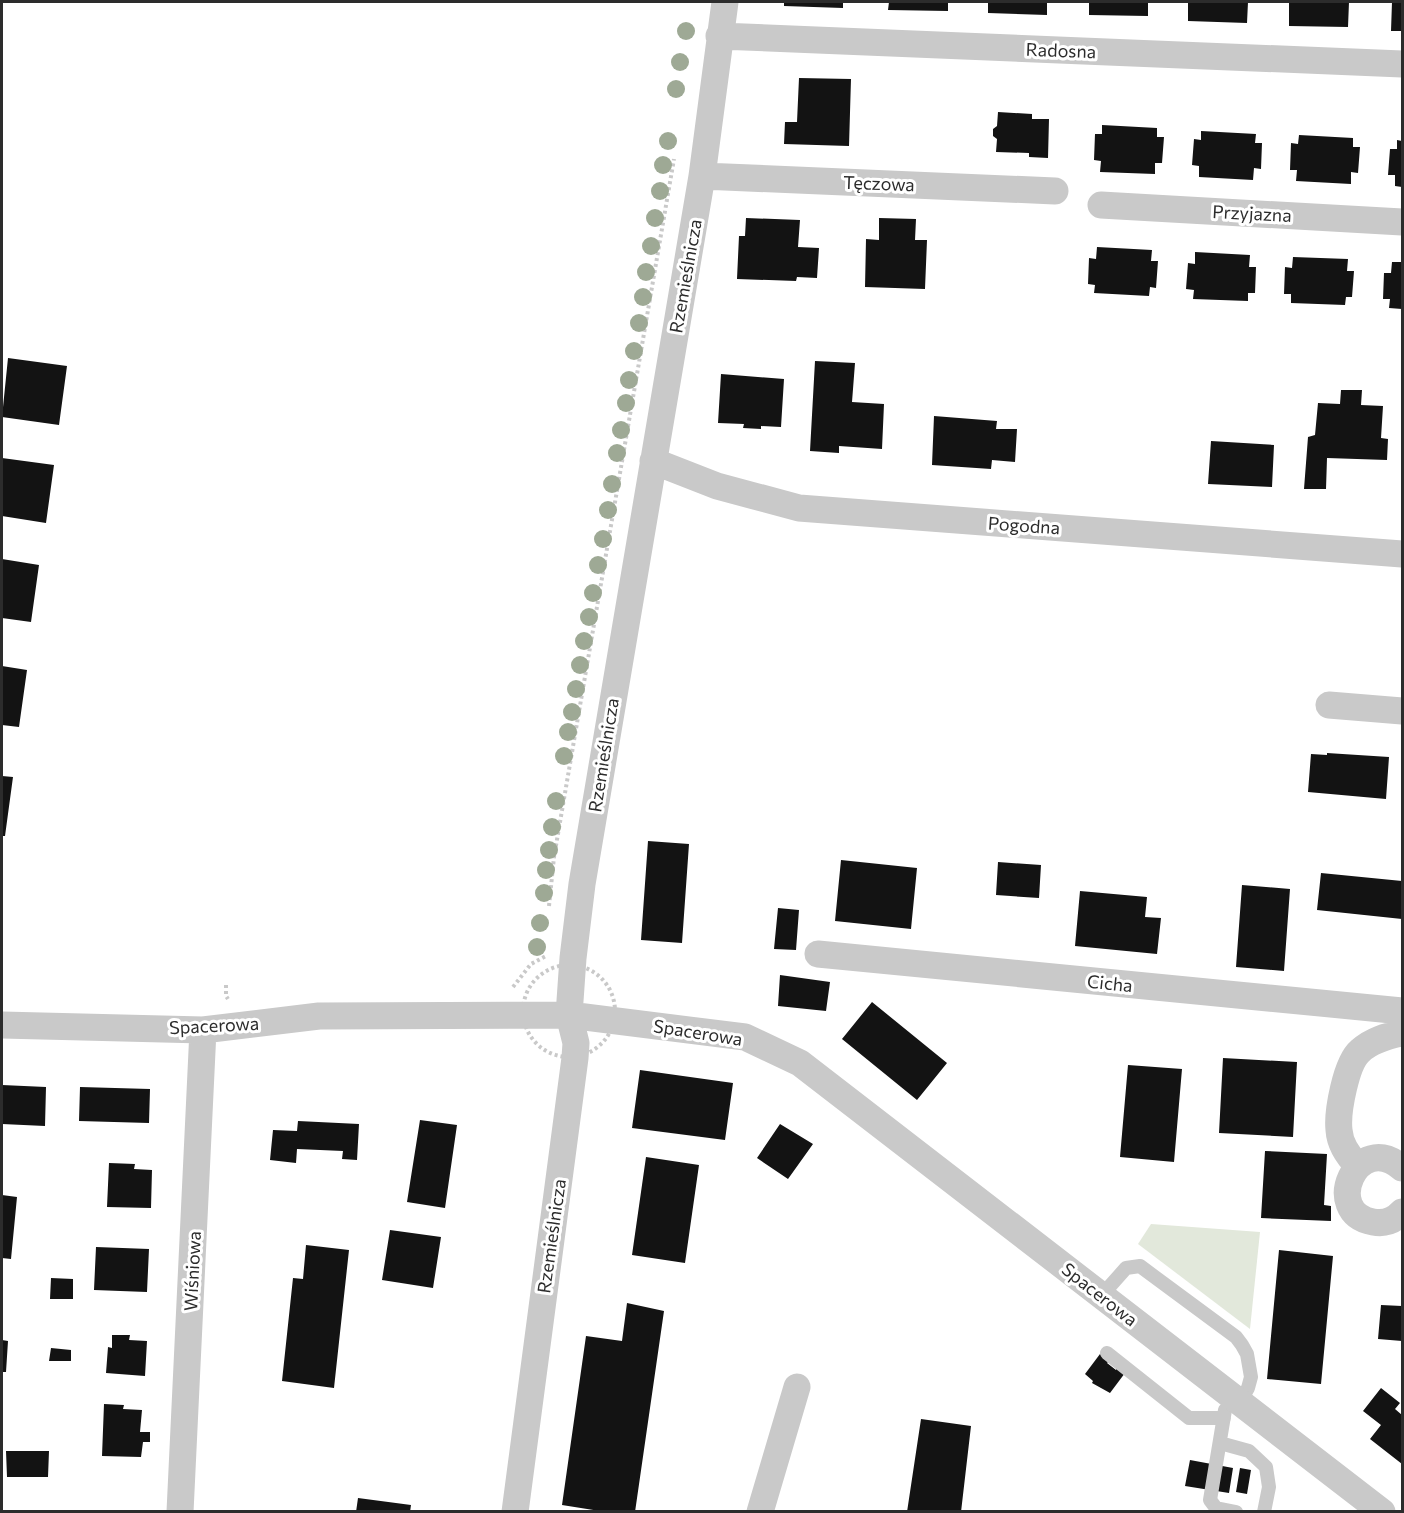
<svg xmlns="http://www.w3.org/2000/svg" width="1404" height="1513" font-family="Commissioner,sans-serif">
  <rect width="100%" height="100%" fill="#fff"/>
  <path fill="#e2e8db" d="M1151,1224L1260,1232L1250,1329L1138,1244Z"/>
  <path fill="#131313" d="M784,2H843V8L784,6Z
    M889,2H948V11L888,10Z
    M988,2H1047V15L988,13Z
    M1089,2H1148V16L1089,15Z
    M1188,2H1248L1247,23L1188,21Z
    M1289,2H1349L1348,27L1289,26Z
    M1392,2H1402V31H1391Z
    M799,78L851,79L849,146L784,144L785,122H797Z
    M998,112L1032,114V119H1049L1048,158L1029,157V153L996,152L997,139L993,136V129L997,126Z
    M1102,125L1157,128V137H1164L1162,163H1155V174L1100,172L1101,161L1094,160L1095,134H1102Z
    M1201,131L1256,134L1255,143H1262L1261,169L1254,168L1253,180L1199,177V166L1192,165L1194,139L1201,140Z
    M1299,135L1353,138V147H1360L1358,173L1351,172V184L1296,181L1297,170H1290L1291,143L1298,144Z
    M1397,140L1402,141V187L1395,186V175H1388L1390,149H1397Z
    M746,218L800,220L798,247L819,248L817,278L797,277L796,281L737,279L739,236H745Z
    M879,218L916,219L915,240H927L925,289L865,287L866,239L879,240Z
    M1097,247L1152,250L1151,261H1158L1156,288L1150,287L1149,296L1094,293L1095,285L1088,284L1089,258L1096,259Z
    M1195,252L1250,255L1249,267H1256L1255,293H1248V301L1193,299L1194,290L1186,289L1188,263L1195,264Z
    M1293,257L1348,259L1347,271H1354L1352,297H1346L1345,305L1291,303V294H1284L1285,267L1292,268Z
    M1392,262H1402V309L1389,308L1390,299H1383L1384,273H1391Z
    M8,358L67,366L59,425L2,417Z
    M815,361L855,363L852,402L884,404L882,449L839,446V453L810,451Z
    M721,374L784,379L781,427L761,426V429L743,428L744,424L718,423Z
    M1341,390H1362L1361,405L1383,406L1381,438L1388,439L1387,460L1327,458L1326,489H1304L1308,437L1315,435L1318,403L1340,404Z
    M934,416L997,421L996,429H1017L1015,462L992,460L991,469L932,465Z
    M1211,441L1274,445L1272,487L1208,484Z
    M2,458L54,465L46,523L2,516Z
    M2,559L39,565L31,622L2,618Z
    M2,666L27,670L19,727L2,725Z
    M1327,753L1389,757L1386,799L1308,792L1311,754L1327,755Z
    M2,776L13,777L5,836H2Z
    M648,841L689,844L682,943L641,940Z
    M841,860L917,868L911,929L835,921Z
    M998,862L1041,865L1039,898L996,895Z
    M1321,873L1402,881V919L1317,910Z
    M1242,885L1290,889L1284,971L1236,967Z
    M1080,891L1147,897L1145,917L1161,918L1157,954L1075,946Z
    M778,908L799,910L796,950L774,949Z
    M780,975L830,982L826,1011L778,1006Z
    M872,1002L947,1063L917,1100L842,1039Z
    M1223,1058L1297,1062L1293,1137L1219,1133Z
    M1128,1065L1182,1069L1174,1162L1120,1157Z
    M640,1070L733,1083L725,1140L632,1128Z
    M2,1085L46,1087L45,1126L2,1124Z
    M80,1087L150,1089L149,1123L79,1121Z
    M420,1120L457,1125L445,1208L407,1202Z
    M298,1121L359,1124L357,1160L342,1159L343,1151L297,1149L296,1163L270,1160L273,1130L297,1131Z
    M780,1124L813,1144L788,1179L757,1158Z
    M1265,1151L1327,1154L1324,1205L1331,1206V1221L1261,1218Z
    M646,1157L699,1165L685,1263L632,1255Z
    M109,1163L135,1164L134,1169L152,1170L151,1208L107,1207Z
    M2,1195L17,1197L11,1259L2,1258Z
    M390,1230L441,1237L433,1288L382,1280Z
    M306,1245L349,1250L334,1388L282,1381L293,1278L303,1279Z
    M96,1247L149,1249L147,1292L94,1290Z
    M1279,1250L1333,1256L1321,1384L1267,1379Z
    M51,1278L73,1279V1299H50Z
    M627,1303L664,1311L635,1512H606L562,1505L586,1336L622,1341Z
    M1381,1305L1402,1306V1341L1378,1339Z
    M112,1335H130L129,1340L147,1341L145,1376L106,1373L108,1347L112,1348Z
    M2,1340L8,1341L6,1372H2Z
    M51,1348L71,1350V1361H49Z
    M1100,1354L1109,1361L1107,1363L1116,1370L1117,1367L1125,1373L1110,1393L1092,1383L1093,1381L1085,1374Z
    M1381,1388L1400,1403L1395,1409L1402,1415V1464L1370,1439L1381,1425L1363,1411Z
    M104,1404L124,1405L123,1409L142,1410L140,1432H150V1442H143L141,1457L102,1456Z
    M921,1419L971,1426L961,1512H907Z
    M6,1451H49L48,1477H7Z
    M1190,1460L1233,1468L1229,1493L1185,1486Z
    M1240,1468L1251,1470L1247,1494L1236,1492Z
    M358,1498L411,1505L410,1512H356Z"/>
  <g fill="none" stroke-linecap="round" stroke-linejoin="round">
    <path stroke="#c9c9c9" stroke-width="4" stroke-dasharray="3 3" stroke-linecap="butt" d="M549,906L554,857L674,159
      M523 1011a46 46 0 1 1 92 0a46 46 0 1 1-92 0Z
      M226,985V996L228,999
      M513,987L531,964L546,956"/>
    <path stroke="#c9c9c9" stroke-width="14" d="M1102,1295L1126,1268L1140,1266L1236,1337L1242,1345L1247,1354L1251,1377L1248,1388L1240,1402
      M1107,1353L1189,1418H1224
      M1225,1410L1210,1500L1216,1508L1236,1512
      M1220,1443L1249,1451L1266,1467L1269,1487L1264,1512"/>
    <path stroke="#c9c9c9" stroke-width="27" d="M719,36L1402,64
      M702,176L1055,191
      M1101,205L1402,222
      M653,461L717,486L799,508L1402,554
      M1329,705L1402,711
      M818,954L1402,1011
      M2,1025L203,1030L319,1016L569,1015L745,1037L800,1063L1382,1512
      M1358,1166C1348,1156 1340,1145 1339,1130C1337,1112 1346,1063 1360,1051C1372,1040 1387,1036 1402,1033
      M1402,1168C1357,1129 1321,1213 1373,1222C1384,1224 1394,1221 1402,1212
      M180,1512L203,1030
      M515,1512L575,1058L576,1043L569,1015L573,958L582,884L702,176L725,2
      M760,1512L797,1387"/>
  </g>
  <g fill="#9ea995">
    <circle cx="686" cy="31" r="9"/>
    <circle cx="680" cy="62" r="9"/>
    <circle cx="676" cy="89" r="9"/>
    <circle cx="668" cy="141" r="9"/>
    <circle cx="663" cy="165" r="9"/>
    <circle cx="660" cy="191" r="9"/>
    <circle cx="655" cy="218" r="9"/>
    <circle cx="651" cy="246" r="9"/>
    <circle cx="646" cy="272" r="9"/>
    <circle cx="643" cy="297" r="9"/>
    <circle cx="639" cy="323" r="9"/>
    <circle cx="634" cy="351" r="9"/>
    <circle cx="629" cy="380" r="9"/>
    <circle cx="626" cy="403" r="9"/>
    <circle cx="621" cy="430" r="9"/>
    <circle cx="617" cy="453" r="9"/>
    <circle cx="612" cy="484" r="9"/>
    <circle cx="608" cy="510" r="9"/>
    <circle cx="603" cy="539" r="9"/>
    <circle cx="598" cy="565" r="9"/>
    <circle cx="593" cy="593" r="9"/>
    <circle cx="589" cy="617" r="9"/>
    <circle cx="584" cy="641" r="9"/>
    <circle cx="580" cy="665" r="9"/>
    <circle cx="576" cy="689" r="9"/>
    <circle cx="572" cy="712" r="9"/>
    <circle cx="568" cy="732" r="9"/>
    <circle cx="564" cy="756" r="9"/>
    <circle cx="556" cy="801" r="9"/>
    <circle cx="552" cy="827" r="9"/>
    <circle cx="549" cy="850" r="9"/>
    <circle cx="546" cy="870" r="9"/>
    <circle cx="544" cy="893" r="9"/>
    <circle cx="540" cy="923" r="9"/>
    <circle cx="537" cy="947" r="9"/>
  </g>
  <g text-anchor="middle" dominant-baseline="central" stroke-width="6" stroke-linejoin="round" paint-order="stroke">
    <g font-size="18" fill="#2c2c2c" stroke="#fff">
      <text transform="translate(1061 50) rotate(2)">Radosna</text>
      <text transform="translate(879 183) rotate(2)">Tęczowa</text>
      <text transform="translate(1252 213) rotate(3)">Przyjazna</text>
      <text transform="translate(685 276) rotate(-80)">Rzemieślnicza</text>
      <text transform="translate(1024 525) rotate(4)">Pogodna</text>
      <text transform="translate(603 755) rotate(-81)">Rzemieślnicza</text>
      <text transform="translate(1110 983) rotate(6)">Cicha</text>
      <text transform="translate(214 1025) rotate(-3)">Spacerowa</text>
      <text transform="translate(698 1032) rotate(9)">Spacerowa</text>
      <text transform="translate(551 1236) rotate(-82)">Rzemieślnicza</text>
      <text transform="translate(192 1271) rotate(-87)">Wiśniowa</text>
      <text transform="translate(1100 1294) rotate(38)">Spacerowa</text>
    </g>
  </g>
  <rect width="1404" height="1513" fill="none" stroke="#2c2c2c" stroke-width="6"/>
</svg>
